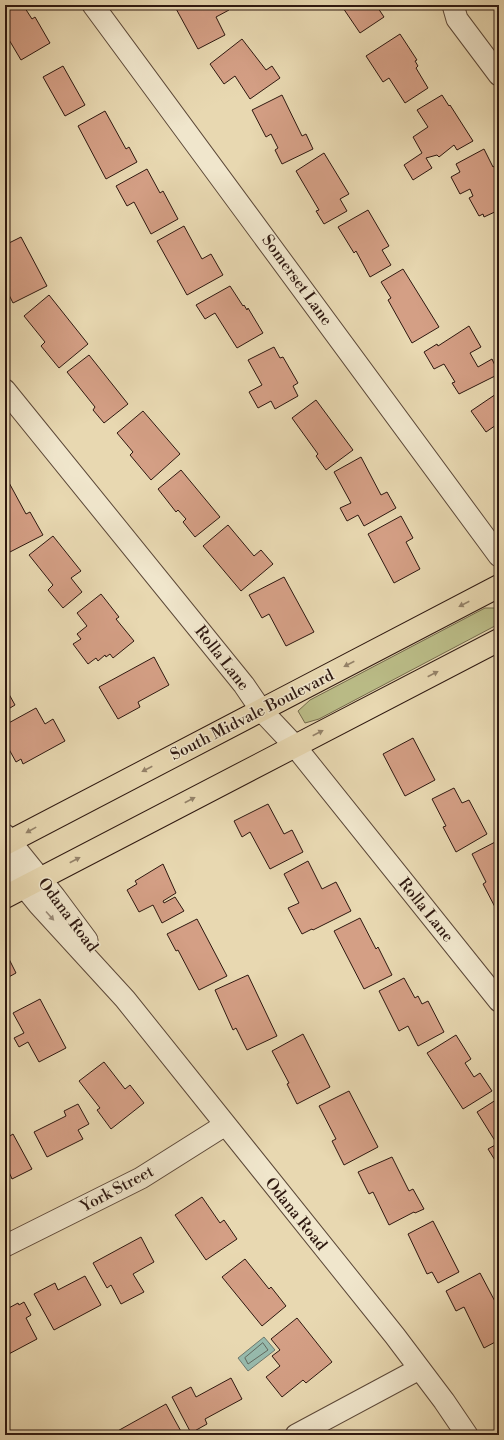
<svg xmlns="http://www.w3.org/2000/svg" width="504" height="1440" font-family="'Libre Bodoni',serif">
  <rect width="100%" height="100%" fill="#e8d8b1"/>
  <filter id="stains"><feTurbulence type="fractalNoise" baseFrequency=".005" numOctaves="4"/><feColorMatrix values="0 0 0 0 .2 0 0 0 0 .09 0 0 0 0 .02 0 0 0 .5 -.17"/></filter>
  <radialGradient id="worn" r=".72"><stop offset=".6" stop-color="#630" stop-opacity="0"/><stop offset="1" stop-color="#630" stop-opacity=".3"/></radialGradient>
  <path fill="#bbbd88" stroke="#746a4c" d="M485,608H499V623L493,627L319,719L305,723L298,711L310,700Z"/>
  <path fill="#97baac" stroke="#6d796e" d="M264,1337L275,1350L248,1371L238,1358Z"/>
  <g fill="none" stroke-linecap="round" stroke-linejoin="round">
    <path stroke="#62695e" stroke-width="1" d="M263,1343L268,1350L248,1364L245,1358Z"/>
  </g>
  <path fill="#d49f85" stroke="#2e1810" d="M5,5H23L32,19L35,17L50,43L21,60L5,33Z
    M174,5H226L229,10L216,17L225,35L198,49Z
    M341,5H376L384,17L360,33Z
    M400,34L417,60L415,61L418,66L416,68L428,88L405,103L389,78L383,82L366,56Z
    M242,39L266,70L272,66L280,78L250,99L235,76L224,84L210,64Z
    M63,66L85,105L65,116L43,77Z
    M282,95L302,136L306,134L313,149L282,164L275,150L278,148L271,134L266,137L252,110Z
    M442,95L449,106L450,105L473,141L457,150L454,145L439,157L437,155L426,158L432,168L413,180L404,165L422,153L413,137L428,127L417,110Z
    M105,111L126,149L129,147L137,162L106,179L78,126Z
    M484,149L493,167L496,165L499,170L496,172L499,177V210L484,217L483,214L479,216L469,198L473,196L470,189L460,194L451,177L460,172L456,164Z
    M324,153L349,194L340,199L347,211L324,224L316,211L319,210L296,171Z
    M147,169L160,193L163,191L178,219L151,234L134,202L127,206L116,186Z
    M368,210L389,246L382,250L391,265L370,277L356,251L354,253L338,227Z
    M184,226L202,259L211,254L223,275L187,295L157,241Z
    M21,237L47,286L13,303L5,287V245Z
    M403,269L439,327L412,343L388,300L391,298L381,282Z
    M230,286L243,306L244,305L247,310L248,308L263,333L237,348L215,313L205,319L196,305Z
    M49,295L88,344L59,368L41,346L45,342L24,316Z
    M469,326L481,347L470,353L478,367L492,359L499,374L459,394L452,383L455,382L444,364L434,369L424,352L437,344L438,346Z
    M274,347L280,358L283,357L298,383L293,386L298,396L275,409L271,401L258,408L249,392L262,385L248,360Z
    M89,355L128,404L104,423L93,410L95,407L67,372Z
    M499,392V423L486,432L471,411Z
    M316,400L353,450L326,470L316,456L318,454L292,418Z
    M143,411L180,454L151,480L130,455L133,452L117,433Z
    M361,457L381,495L387,492L396,508L364,526L358,515L347,521L340,508L351,503L334,472Z
    M181,470L220,517L195,537L183,522L186,519L178,510L176,512L158,489Z
    M7,479L26,514L30,512L43,535L8,553L5,547V480Z
    M401,516L413,538L406,542L420,569L394,583L368,534Z
    M228,525L254,556L261,550L273,564L241,591L203,546Z
    M53,536L81,571L71,578L82,592L63,608L48,590L53,585L29,555Z
    M284,577L314,632L286,646L269,614L262,618L249,595Z
    M101,594L119,617L116,619L134,641L113,658L110,654L106,657L105,655L98,661L96,658L88,664L73,644L81,639L77,634L87,626L77,613Z
    M154,657L169,685L138,702L140,707L118,719L99,687Z
    M5,687L15,705L5,711Z
    M36,708L45,724L53,719L65,741L23,764L21,759L16,762L5,742V725Z
    M413,738L435,780L405,796L383,754Z
    M454,788L462,803L469,800L487,834L456,852L443,827L446,826L432,799Z
    M268,804L284,834L292,830L303,852L270,869L250,832L242,837L234,821Z
    M499,840V907L496,909L483,884L486,882L472,854Z
    M308,861L322,889L336,882L351,911L313,930L312,929L302,934L288,908L299,903L284,874Z
    M163,864L176,893L163,901L164,903L175,897L184,911L162,923L153,905L139,912L127,890L137,884L135,881Z
    M360,918L376,949L378,947L392,975L364,989L334,931Z
    M197,919L227,976L199,990L178,950L176,951L167,934Z
    M5,951L16,973L5,979Z
    M248,975L277,1036L247,1050L236,1028L233,1030L215,990Z
    M404,978L415,998L418,996L422,1004L428,1001L444,1032L418,1046L408,1026L399,1031L379,991Z
    M40,999L66,1048L39,1062L28,1042L19,1047L14,1038L24,1033L13,1013Z
    M303,1034L330,1087L297,1104L287,1084L289,1083L272,1051Z
    M456,1035L471,1059L465,1063L474,1077L480,1073L492,1091L463,1109L427,1053Z
    M104,1062L125,1089L130,1085L144,1103L111,1129L97,1110L100,1108L79,1081Z
    M349,1091L378,1147L344,1165L332,1141L336,1139L319,1106Z
    M499,1098V1165H498L488,1149L497,1144L477,1112Z
    M78,1104L89,1124L78,1130L83,1139L47,1157L34,1132L66,1116L64,1111Z
    M13,1134L32,1169L12,1179L9,1172L5,1174V1139Z
    M392,1157L409,1191L413,1189L424,1209L415,1213L414,1212L389,1225L373,1192L369,1194L358,1172Z
    M202,1197L220,1223L224,1220L237,1239L206,1260L175,1215Z
    M433,1221L459,1272L438,1283L432,1272L427,1274L408,1234Z
    M141,1237L154,1262L133,1274L144,1292L121,1304L111,1285L107,1288L93,1263Z
    M245,1259L269,1289L271,1287L286,1306L262,1326L222,1277Z
    M480,1273L499,1309V1340L484,1348L464,1307L456,1311L446,1291Z
    M85,1276L101,1305L54,1330L34,1294L55,1283L58,1290Z
    M24,1302L31,1315L26,1318L37,1339L5,1356V1310L18,1303L19,1305Z
    M297,1318L332,1362L306,1383L303,1380L282,1397L266,1377L280,1366L272,1356L280,1350L271,1339Z
    M231,1378L242,1399L205,1419L207,1424L191,1433L172,1397L191,1387L196,1397Z
    M166,1404L183,1435H115L114,1433Z"/>
  <g fill="none" stroke-linecap="round" stroke-linejoin="round">
    <g stroke="#5c4838" stroke-width="23">
      <path id="minor" d="M93,5L499,556
        M453,5L457,19L499,75
        M5,390L244,685L261,710L294,745L499,1001
        M5,835L55,897L87,940
        M5,863L39,905L125,999L395,1336L444,1401L467,1435
        M5,1246L141,1178L225,1125
        M296,1435L419,1369"/>
    </g>
    <g stroke="#2e1810" stroke-width="24">
      <path id="major" d="M5,844L499,586
        M5,897L499,640"/>
    </g>
    <use href="#minor" stroke="#f0e6cc" stroke-width="21"/>
    <use href="#major" stroke="#e8d8b1" stroke-width="22"/>
  </g>
  <defs><path id="oneway-solid" d="M-6-.8H1V-3.2L6.5 0L1 3.2V.8H-6Z"/></defs>
  <g fill="#948269">
    <use href="#oneway-solid" transform="translate(464 604) rotate(153)"/>
    <use href="#oneway-solid" transform="translate(349 664) rotate(153)"/>
    <use href="#oneway-solid" transform="translate(433 674) rotate(-27)"/>
    <use href="#oneway-solid" transform="translate(318 733) rotate(-27)"/>
    <use href="#oneway-solid" transform="translate(147 769) rotate(153)"/>
    <use href="#oneway-solid" transform="translate(190 800) rotate(-28)"/>
    <use href="#oneway-solid" transform="translate(31 830) rotate(151)"/>
    <use href="#oneway-solid" transform="translate(75 860) rotate(-28)"/>
  </g>
  <use fill="#998977" href="#oneway-solid" transform="translate(50 916) rotate(48)"/>
  <g text-anchor="middle" dominant-baseline="central" stroke-width="3" stroke-linejoin="round" paint-order="stroke">
    <g font-size="16" fill="#2e1810" stroke="#f0e6cc">
      <text transform="translate(297 280) rotate(54)">Somerset Lane</text>
      <text transform="translate(222 658) rotate(52)">Rolla Lane</text>
      <text transform="translate(252 715) rotate(-27)">South Midvale Boulevard</text>
      <text transform="translate(426 910) rotate(51)">Rolla Lane</text>
      <text transform="translate(68 915) rotate(53)">Odana Road</text>
      <text transform="translate(117 1189) rotate(-28)">York Street</text>
      <text transform="translate(296 1214) rotate(51)">Odana Road</text>
    </g>
  </g>
  <rect width="504" height="1440" fill="none" stroke="#e8d8b1" stroke-width="20"/>
  <rect x="6" y="6" width="492" height="1428" fill="none" stroke="#2e1810" stroke-width="2"/>
  <rect x="10" y="10" width="484" height="1420" fill="none" stroke="#2e1810"/>
  <rect width="100%" height="100%" filter="url(#stains)"/>
  <rect width="100%" height="100%" fill="url(#worn)"/>
</svg>
